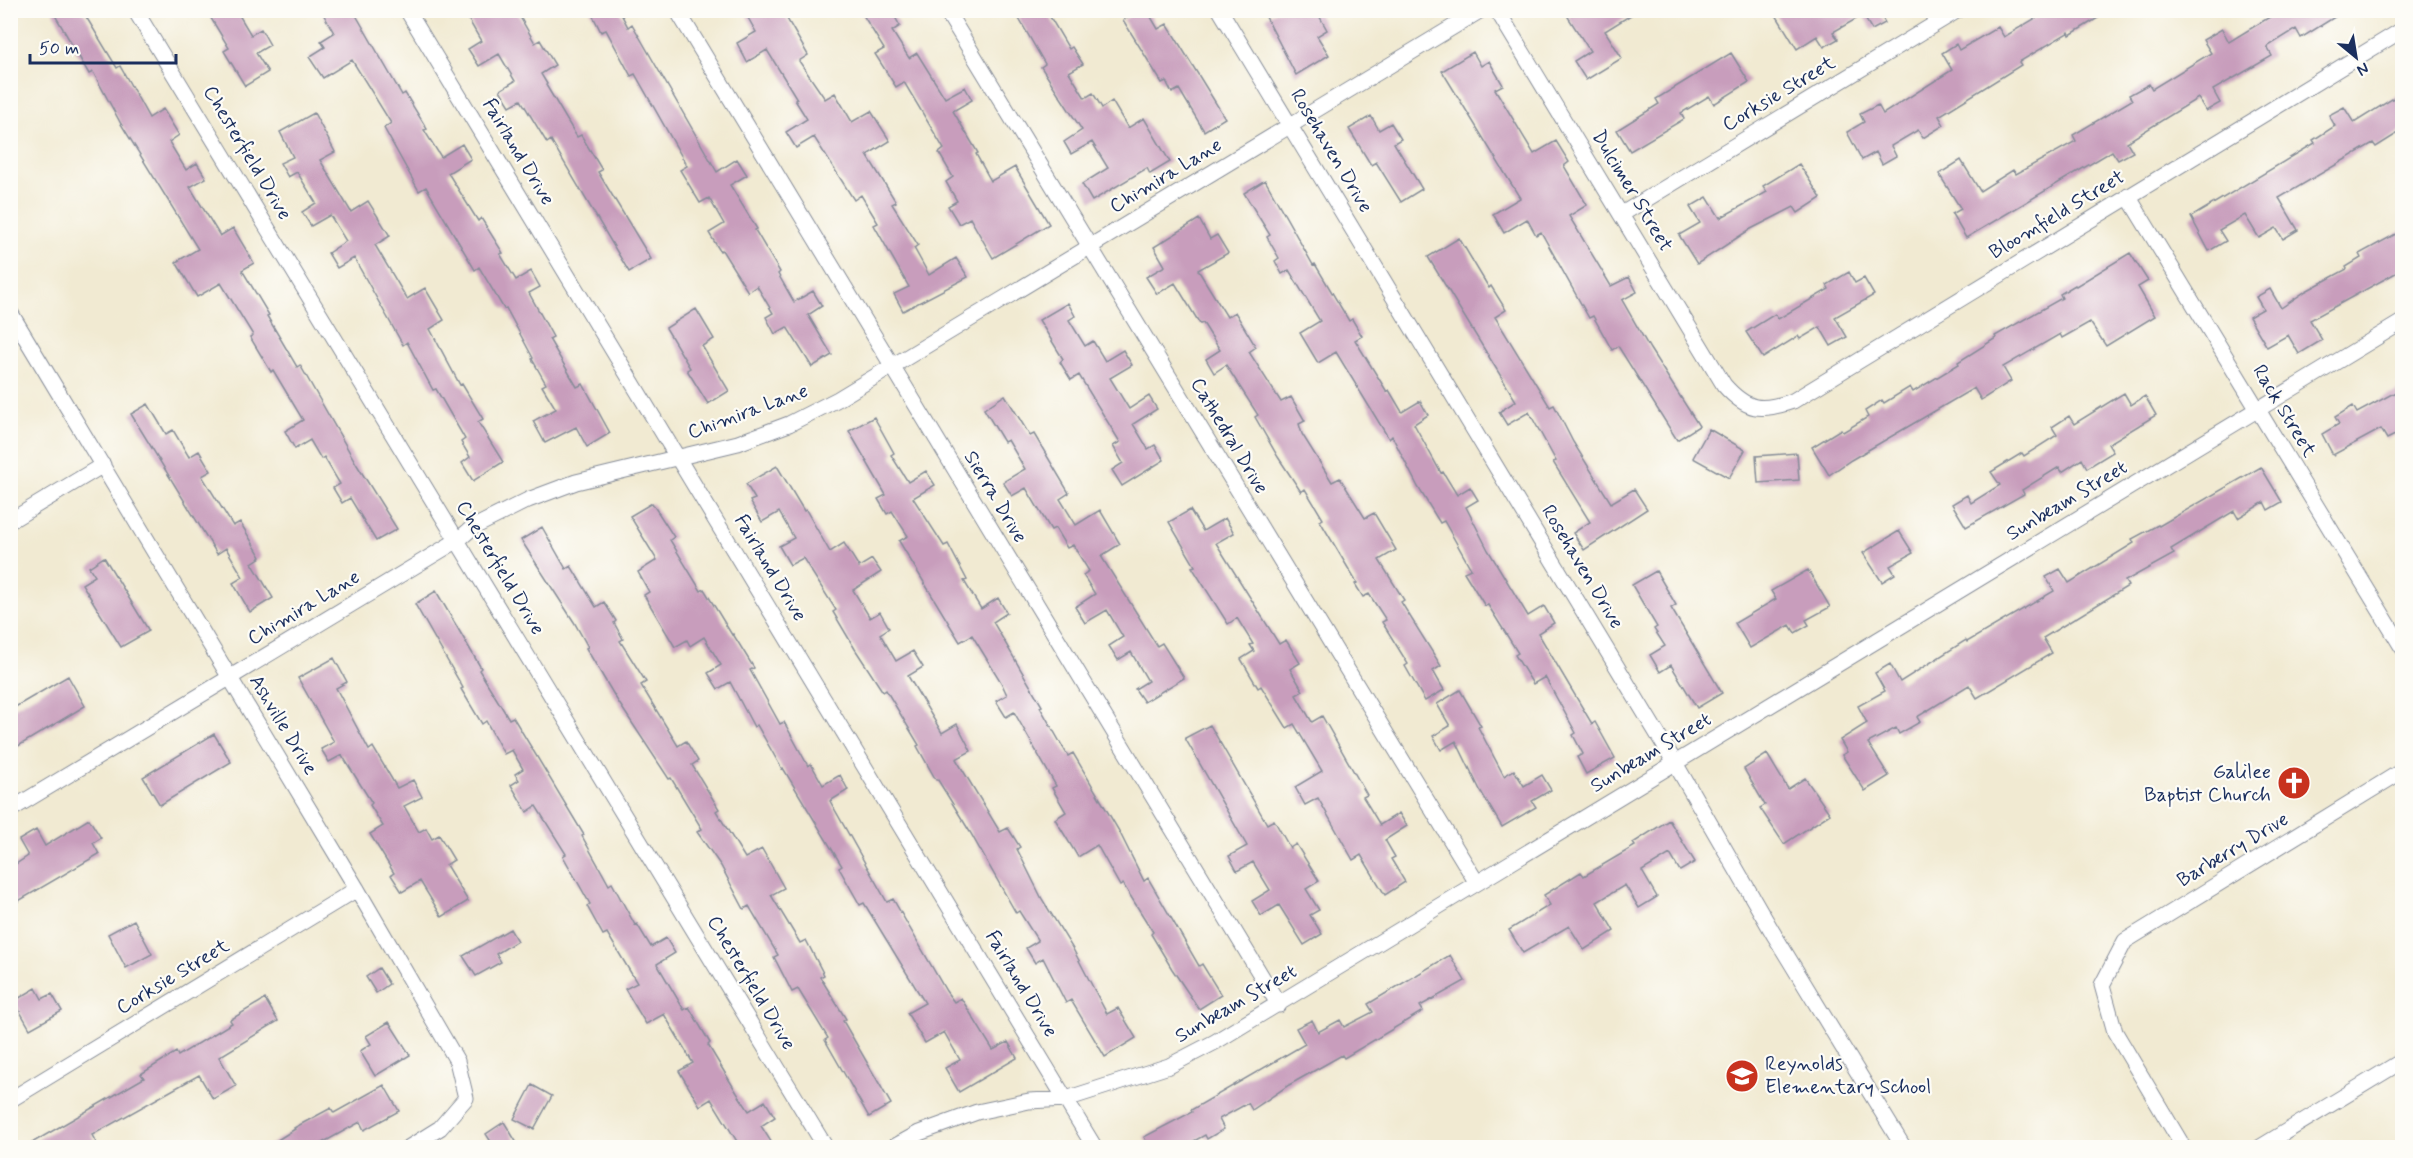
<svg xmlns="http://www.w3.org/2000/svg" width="2413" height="1158" font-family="Mynerve,sans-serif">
  <rect width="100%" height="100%" fill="#fdfcf7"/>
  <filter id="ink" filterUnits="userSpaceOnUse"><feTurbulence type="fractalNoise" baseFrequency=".0167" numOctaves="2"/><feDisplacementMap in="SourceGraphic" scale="12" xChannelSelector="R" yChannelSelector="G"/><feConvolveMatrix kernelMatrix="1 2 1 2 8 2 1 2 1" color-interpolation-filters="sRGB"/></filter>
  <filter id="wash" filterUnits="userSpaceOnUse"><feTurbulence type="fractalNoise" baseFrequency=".008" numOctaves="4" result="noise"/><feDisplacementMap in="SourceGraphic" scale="24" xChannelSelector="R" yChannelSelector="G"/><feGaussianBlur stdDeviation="1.35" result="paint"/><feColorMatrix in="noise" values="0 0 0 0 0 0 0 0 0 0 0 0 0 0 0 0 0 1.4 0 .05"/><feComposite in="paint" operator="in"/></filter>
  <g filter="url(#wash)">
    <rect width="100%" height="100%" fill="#f1ead2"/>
    <g id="blocks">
      <path fill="#c89dbc" d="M52,10H82L117,68L120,66L149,118L163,109L179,135L169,142L186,170L197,163L206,178L190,187L220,236L233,228L254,263L242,270L269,315L267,316L297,367L300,365L357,465L397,529L376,541L350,498L342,503L333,488L340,484L324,457L321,459L310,440L295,449L285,431L303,420L273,370L271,372L250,337L253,335L221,283L197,297L176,262L198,249L121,124L93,72L89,74Z
        M206,10H236L251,35L261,29L270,45L256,53L268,72L245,86L224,51L229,48Z
        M321,10H353L402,95L405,93L427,129L424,130L441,157L462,144L471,159L448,173L478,221L481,218L503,253L500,254L516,280L531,271L540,287L529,293L553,337L549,339L577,387L583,384L610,433L587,447L576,427L545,443L533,421L556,409L542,386L546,384L532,359L533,358L506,308L504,309L479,267L475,270L426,187L419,191L384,128L391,123L352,60L323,78L309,57L325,47L321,41L334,33Z
        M463,10H516L535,43L540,40L555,65L541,74L547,84L546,85L577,137L581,135L602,170L598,172L651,259L629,272L551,140L547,143L521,100L510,106L500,90L515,81L499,54L479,66L468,49L481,41Z
        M590,10H619L628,27L632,24L717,172L737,159L747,175L730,185L757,229L755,230L780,272L778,274L794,302L813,291L822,306L808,315L832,355L812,367L787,327L775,334L766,317L773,313L757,286L748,292L722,250L720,251L709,233L724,224L709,198L700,203L680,170L687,166L635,74L631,76L606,30L601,32Z
        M756,10H782L808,55L799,61L825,99L835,93L852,122L871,111L890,141L867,155L896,202L892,204L918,245L914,248L929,275L956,258L968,277L903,311L894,294L909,287L874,225L878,223L861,195L854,200L814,137L796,148L786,132L807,119L795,100L797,99L767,50L747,62L737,43L756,32L747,16Z
        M860,10H891L900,26L892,31L909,58L917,53L945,98L965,87L972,100L953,111L978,153L976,154L991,181L1015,167L1049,224L993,258L970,218L959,224L948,206L957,201L946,182L953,177L939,153L944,149L904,82L896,87L875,54L884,49Z
        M1014,10H1046L1069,49L1072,47L1083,64L1069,72L1085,98L1093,93L1102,108L1112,101L1128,128L1144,118L1170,162L1150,174L1147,168L1092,201L1082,184L1108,168L1092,142L1071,154L1064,142L1082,130L1041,67L1045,64Z
        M1139,10H1147L1158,29L1167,24L1225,118L1204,131L1179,89L1172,93L1166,81L1162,83L1123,20Z
        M1278,10H1316L1327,30L1317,36L1329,55L1296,75L1266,17Z
        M1578,10H1639L1605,31L1622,58L1586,80L1574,61L1590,51L1568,17Z
        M1773,10H1878L1885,23L1872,30L1863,15L1833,32L1838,39L1824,47L1817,36L1797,49Z
        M2049,10H2111L2070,35L2069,32L2019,62L2021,65L1939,116L1944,125L1923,138L1918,130L1891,146L1896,156L1882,164L1876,152L1862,160L1847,132L1864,122L1860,114L1878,105L1883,114L1952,70L1942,53L1956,44L1959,50L1998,27L2004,37Z
        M2281,10H2346L2301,38L2296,29L2267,47L2272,56L2213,90L2220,103L2206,111L2198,98L2127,142L2133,152L2118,160L2112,151L1966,238L1952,214L1961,209L1939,174L1961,160L1980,191L2013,170L2016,174L2076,141L2073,135L2132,100L2129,95L2149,84L2152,89L2211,53L2203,40L2222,29L2229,42Z
        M1473,52L1481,66L1489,61L1503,85L1495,89L1534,154L1556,141L1569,162L1564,166L1587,205L1569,216L1611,286L1629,277L1637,292L1622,300L1650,349L1699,426L1677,440L1618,346L1612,350L1593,316L1589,318L1541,232L1536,235L1527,219L1504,233L1493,214L1520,198L1442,71Z
        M1731,53L1749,82L1714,104L1709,96L1681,113L1684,119L1630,151L1617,130L1659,104L1656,99Z
        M2403,92V130L2376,147L2373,143L2279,198L2298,230L2283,239L2276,228L2259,238L2245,215L2219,230L2226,241L2209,251L2191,217L2315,143L2313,140L2335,126L2329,115L2344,107L2354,123Z
        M314,113L335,152L320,160L351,212L368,201L390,236L375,245L407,299L425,288L444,320L430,329L460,385L462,384L483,419L478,422L503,462L473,481L462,463L470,457L461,442L465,439L436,389L433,390L407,342L403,345L354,258L337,268L328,253L346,241L330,215L311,226L302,212L316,203L297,172L288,177L280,163L293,157L280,132Z
        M1371,116L1379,130L1391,123L1401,139L1394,143L1422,189L1401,202L1376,162L1371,165L1349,129Z
        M1799,164L1821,198L1798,213L1794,207L1749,230L1697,264L1679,235L1700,223L1690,207L1707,197L1720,218L1767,192L1763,186Z
        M1265,180L1313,265L1315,264L1349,321L1352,319L1362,336L1355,340L1387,392L1389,390L1402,412L1420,401L1428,415L1414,424L1441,473L1443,472L1457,495L1470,487L1478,500L1466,507L1488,550L1528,616L1544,606L1554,623L1538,633L1592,724L1595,722L1615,758L1586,774L1577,757L1583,754L1573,735L1576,733L1545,677L1533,684L1515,655L1518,653L1488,605L1485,606L1464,572L1471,569L1444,521L1440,523L1418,487L1392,436L1389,439L1336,352L1318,363L1300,333L1320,321L1289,270L1282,274L1275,261L1279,258L1267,237L1270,235L1244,193Z
        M1199,219L1210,239L1217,235L1228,253L1198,270L1227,317L1235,312L1256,347L1249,352L1281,402L1291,397L1305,421L1299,424L1302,434L1332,482L1340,478L1365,518L1374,513L1396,550L1379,560L1404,600L1401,602L1441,666L1433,671L1444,690L1425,701L1405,666L1408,664L1382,622L1386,620L1369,594L1363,597L1355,584L1357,583L1320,521L1323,519L1305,489L1301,492L1278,457L1255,417L1258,415L1226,365L1214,373L1206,359L1220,350L1203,323L1200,324L1175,283L1157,294L1146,277L1165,266L1154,247Z
        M2403,230V269L2310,320L2322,340L2299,354L2288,335L2267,347L2249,317L2263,309L2256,297L2270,289L2281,308L2306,291L2347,269L2346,267L2361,258L2359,254Z
        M1459,238L1489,288L1491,286L1506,310L1495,317L1550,407L1554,405L1573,442L1611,503L1634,489L1647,509L1584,550L1573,533L1590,522L1553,462L1556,461L1529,412L1507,425L1499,412L1516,401L1428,257Z
        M2130,253L2148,281L2138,287L2155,316L2106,346L2090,322L2062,338L2060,334L2003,367L2011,381L1981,400L1974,388L1851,460L1829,475L1812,447L1841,429L1843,432L1868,417L1865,411L1882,400L1884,403L1910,387L1913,392L1959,364L1958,362L1996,338L1995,336L2062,298L2060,294L2075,285L2076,286Z
        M1849,272L1855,283L1864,278L1874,295L1835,317L1847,337L1831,346L1820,327L1800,339L1798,336L1763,358L1746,332L1775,314L1778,319L1829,289L1827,285Z
        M1068,303L1075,316L1069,320L1085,346L1093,341L1105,361L1123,350L1132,365L1110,378L1129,409L1149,396L1157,409L1133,424L1148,449L1155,445L1164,460L1122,486L1112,470L1123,463L1113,446L1120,442L1079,375L1071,380L1060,362L1063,359L1039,320Z
        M696,309L714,339L702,346L729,391L708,404L687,370L690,368L666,328Z
        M2403,388V431L2387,439L2381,429L2333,455L2322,434L2339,424L2335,417L2353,406L2357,413Z
        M2124,393L2131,405L2145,396L2156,415L2108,444L2113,452L2087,468L2082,459L2062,472L2059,467L2022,490L2024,494L1966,527L1952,504L1967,495L1971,503L2000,485L1991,472L2022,453L2024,456L2057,435L2052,427L2069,416L2074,424Z
        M1005,395L1030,436L1034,434L1069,493L1060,499L1076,525L1100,510L1120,544L1101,556L1157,646L1162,643L1184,678L1144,702L1135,689L1148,681L1131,652L1118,660L1109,646L1123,637L1107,610L1085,623L1075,607L1095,594L1083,575L1089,571L1073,545L1067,548L1055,528L1051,530L1026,488L1012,496L1003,482L1025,469L1008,440L1004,442L984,409Z
        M148,404L166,434L173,430L189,457L199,451L211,471L202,476L233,526L240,522L261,557L252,563L273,598L250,612L233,583L243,577L226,548L217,554L131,414Z
        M874,417L894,453L891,455L908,482L926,471L935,485L913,498L944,546L948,544L967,580L964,581L981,609L998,598L1007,613L993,622L1042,706L1040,707L1068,756L1073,753L1119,831L1144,881L1148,878L1199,966L1202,964L1221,995L1199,1009L1172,969L1151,934L1153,932L1123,884L1120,886L1097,845L1078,857L1055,819L1066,812L1052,788L1056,786L1014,712L1006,717L996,701L1007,695L1001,682L972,635L960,642L899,541L908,536L892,511L887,514L878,499L886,495L849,431Z
        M1709,429L1745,450L1729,478L1693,458Z
        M1797,453L1799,480L1758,483L1756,456Z
        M777,466L804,511L806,510L830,552L844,543L859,567L872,559L881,572L853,590L870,618L880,612L889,628L880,634L896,661L913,651L923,667L908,676L942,733L957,724L971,751L956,759L1000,832L1008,828L1020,847L1017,849L1042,899L1073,949L1107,1014L1118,1008L1136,1038L1105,1057L1071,1000L1066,1003L1043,958L1035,963L1026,948L1038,941L1019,911L1016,913L970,832L938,780H936L917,746L919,745L886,690L883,692L855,649L833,612L836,610L803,558L790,565L779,546L794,538L779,512L762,522L750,501L755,499L746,484Z
        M2261,467L2282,502L2268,510L2264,502L2238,518L2234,511L2171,549L2174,554L2125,581L2128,586L2043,638L2052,653L1977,698L1969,685L1917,717L1920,722L1899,734L1896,728L1868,743L1889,776L1865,791L1842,755L1847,752L1840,740L1867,723L1858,706L1885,691L1875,673L1890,664L1900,682L1966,640L1967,642L2054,591L2046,577L2060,569L2069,583L2134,543L2132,539L2158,525L2159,526Z
        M652,503L674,537L670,540L701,591L704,589L732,635L733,634L754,668L750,670L780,724L784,722L808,766L811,764L823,785L840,775L848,790L830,801L887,902L893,899L946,991L954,1002L961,998L993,1050L1008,1042L1017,1058L959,1092L945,1068L960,1060L944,1032L925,1043L907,1013L925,1003L864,903L860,905L839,868L842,866L783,768L782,769L757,725L754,727L730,682L718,689L708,673L721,665L704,637L690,646L687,640L675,647L644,595L649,592L638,572L657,560L630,516Z
        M1190,510L1203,531L1225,518L1234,533L1216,543L1279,644L1286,640L1300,663L1290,669L1303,691L1296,695L1312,722L1322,716L1367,795L1363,797L1380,825L1399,813L1407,826L1385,840L1395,857L1391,859L1405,882L1385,895L1361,855L1353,860L1318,798L1305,805L1295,787L1322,771L1294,724L1287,728L1261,686L1258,688L1241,659L1254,651L1250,645L1253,644L1237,618L1228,624L1192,567L1195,566L1169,522Z
        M542,527L566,569L571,566L596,607L604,602L616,621L614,623L623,639L620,641L646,682L641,685L678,746L686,741L698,761L692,765L719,809L716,811L745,858L762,849L784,888L771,895L800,943L806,940L824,975L820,977L846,1019L843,1021L891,1104L869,1117L825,1040L828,1038L798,989L792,992L774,957L778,955L749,906L744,909L721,866L697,832L702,829L671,778L669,779L617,700L586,648L588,647L574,622L521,540Z
        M1899,531L1913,553L1890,566L1895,574L1882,582L1863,553Z
        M104,557L149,631L121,647L82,584L95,576L89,567Z
        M1808,570L1830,607L1806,620L1809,625L1795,633L1790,625L1750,648L1735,623L1776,599L1771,591Z
        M1656,571L1676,605L1671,608L1722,693L1697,708L1671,665L1660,672L1650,655L1665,646L1654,629L1657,627L1632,585Z
        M436,591L481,668L479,670L509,719L513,717L584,835L582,836L609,885L612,883L635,925L637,924L651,947L666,938L675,953L657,964L684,1010L689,1007L710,1043L708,1045L737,1093L749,1111L765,1101L775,1117L761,1126L775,1148H741L711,1099L700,1106L679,1071L693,1063L664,1014L646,1024L625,989L637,983L607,933L603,935L587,906L590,904L563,856L566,854L536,806L527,812L511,785L519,780L515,774L523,769L512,750L504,754L486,721L482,724L461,689L463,688L415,604Z
        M334,658L347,682L336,688L369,750L373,747L397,788L413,780L422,797L404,806L419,832L426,828L432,839L439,835L454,860L446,865L468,901L442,917L420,881L402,892L391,875L394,873L370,834L383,826L370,805L372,803L342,755L329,762L321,749L334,742L298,678Z
        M68,676L85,706L10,751V710Z
        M1460,690L1481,726L1478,727L1504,776L1514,770L1524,786L1542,775L1551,790L1532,801L1536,807L1502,827L1480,790L1456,741L1441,750L1433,736L1450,726L1437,704Z
        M1210,725L1267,824L1274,820L1290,848L1296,844L1319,881L1306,889L1319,910L1310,915L1322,934L1304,945L1279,905L1261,916L1252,901L1270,890L1253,862L1237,871L1229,856L1247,846L1185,738Z
        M214,734L231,762L160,805L143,777Z
        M1767,754L1788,789L1805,778L1830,814L1784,844L1760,808L1765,805L1744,769Z
        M89,819L101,838L93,843L99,854L10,906V868L28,856L19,840L36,830L45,846Z
        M1669,820L1695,862L1680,871L1670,854L1642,871L1657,897L1639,908L1625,885L1597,902L1614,931L1584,950L1569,926L1523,953L1509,930L1550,905L1544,895L1581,872L1584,876L1635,846L1633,843Z
        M134,920L152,954L126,968L108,934Z
        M510,929L517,941L496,954L501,962L476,976L463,956Z
        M1450,955L1465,981L1420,1006L1423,1011L1344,1058L1342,1055L1289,1085L1252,1110L1248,1103L1219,1119L1224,1129L1207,1139L1205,1135L1181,1148H1150L1144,1137L1192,1112L1191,1110L1305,1044L1296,1028L1312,1020L1318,1032L1340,1020L1344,1027L1373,1012L1368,1004Z
        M379,968L389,984L376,993L366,977Z
        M36,988L42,999L52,994L62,1011L30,1029L14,1001Z
        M265,999L278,1021L219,1057L236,1086L213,1099L199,1075L92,1135L99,1148H23L144,1078L141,1074L176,1052L178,1056L232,1023L230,1020Z
        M389,1022L410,1055L375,1076L360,1051L371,1044L366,1036Z
        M384,1085L399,1111L364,1130L360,1122L313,1148H265L295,1129L294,1128L331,1108L334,1113Z
        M532,1085L552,1096L534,1129L514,1119Z
        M504,1122L520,1148H495L486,1134Z"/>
    </g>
  </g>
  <g filter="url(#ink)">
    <use href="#blocks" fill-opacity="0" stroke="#868c98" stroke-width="1.5"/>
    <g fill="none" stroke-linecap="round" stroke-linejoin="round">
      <g stroke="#868c98" stroke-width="17">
        <path id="street" d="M135,10L826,1148
          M407,10L1095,1148
          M677,10L1279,1005
          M946,10L1477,883
          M1220,10L1675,763L1773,933L1904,1148
          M1497,10L1724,385C1747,411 1761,412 1793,401L2402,30
          M2128,196L2402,647
          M1622,214L1958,10
          M10,312L357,889L457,1061L466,1098L440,1128L408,1148
          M10,521L103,465
          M10,810L458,540L472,528L528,500L576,482L738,443L789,424L838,399L1481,10
          M10,1100L357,889
          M892,1148L919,1133L977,1112L1029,1101L1066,1099L1169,1066L1215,1042L2402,322
          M2184,1148L2115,1032L2102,985L2125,941L2402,771
          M2259,1148L2402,1061"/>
      </g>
      <use href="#street" stroke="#fff" stroke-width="15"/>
    </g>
  </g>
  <defs>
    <g id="church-disc" transform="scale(1.725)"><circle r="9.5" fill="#c8321e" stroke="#fdfcf7"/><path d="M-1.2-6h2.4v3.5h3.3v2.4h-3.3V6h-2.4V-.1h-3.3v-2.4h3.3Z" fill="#fff"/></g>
    <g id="school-disc" transform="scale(1.725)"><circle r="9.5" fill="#c8321e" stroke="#fdfcf7"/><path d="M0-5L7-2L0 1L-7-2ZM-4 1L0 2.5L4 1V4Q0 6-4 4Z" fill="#fff"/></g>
  </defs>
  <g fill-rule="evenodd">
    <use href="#church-disc" x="2294" y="783"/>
    <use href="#school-disc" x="1742" y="1076"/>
  </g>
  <g text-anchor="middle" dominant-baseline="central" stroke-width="4.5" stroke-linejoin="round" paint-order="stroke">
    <g font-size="20" fill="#1b2f5e" stroke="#fdfcf7">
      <text transform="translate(1779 94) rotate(-31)">Corksie Street</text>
      <text transform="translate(1331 151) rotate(59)">Rosehaven Drive</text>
      <text transform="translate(518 152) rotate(59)">Fairland Drive</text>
      <text transform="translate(247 153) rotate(59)">Chesterfield Drive</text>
      <text transform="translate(1166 176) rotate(-31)">Chimira Lane</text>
      <text transform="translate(1632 191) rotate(59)">Dulcimer Street</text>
      <text transform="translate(2057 215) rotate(-31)">Bloomfield Street</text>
      <text transform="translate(2284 411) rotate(59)">Rack Street</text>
      <text transform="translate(748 412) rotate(-20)">Chimira Lane</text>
      <text transform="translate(1229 436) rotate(59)">Cathedral Drive</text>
      <text transform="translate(995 497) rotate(59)">Sierra Drive</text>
      <text transform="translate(2067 501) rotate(-31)">Sunbeam Street</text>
      <text transform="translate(1582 567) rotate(59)">Rosehaven Drive</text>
      <text transform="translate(500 568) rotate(59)">Chesterfield Drive</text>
      <text transform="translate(770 568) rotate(59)">Fairland Drive</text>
      <text transform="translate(304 608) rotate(-31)">Chimira Lane</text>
      <text transform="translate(283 725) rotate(59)">Ashville Drive</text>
      <text transform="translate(1651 753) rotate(-31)">Sunbeam Street</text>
      <text transform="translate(2233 850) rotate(-31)">Barberry Drive</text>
      <text transform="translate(173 977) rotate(-31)">Corksie Street</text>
      <text transform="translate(751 983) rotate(59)">Chesterfield Drive</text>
      <text transform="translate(1021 984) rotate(59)">Fairland Drive</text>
      <text transform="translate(1236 1004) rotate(-30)">Sunbeam Street</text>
    </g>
    <g font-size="20" fill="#1b2f5e" stroke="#fdfcf7" text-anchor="end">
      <text x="2271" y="772">Galilee<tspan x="2271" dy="23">Baptist Church</tspan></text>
      <text x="1765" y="1064" text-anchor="start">Reynolds<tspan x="1765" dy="23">Elementary School</tspan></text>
    </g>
  </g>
  <rect width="2413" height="1158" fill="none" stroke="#fdfcf7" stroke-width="36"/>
  <g transform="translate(2356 57) rotate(150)" stroke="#fdfcf7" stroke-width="4.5" paint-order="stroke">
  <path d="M0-4.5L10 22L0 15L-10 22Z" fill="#1b2f5e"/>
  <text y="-9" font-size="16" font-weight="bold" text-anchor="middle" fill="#1b2f5e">N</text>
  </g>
  <path d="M30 54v9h146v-9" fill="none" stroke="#1b2f5e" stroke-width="3"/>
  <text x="39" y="54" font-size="18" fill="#1b2f5e" stroke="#fdfcf7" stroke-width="4.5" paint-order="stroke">50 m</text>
</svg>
